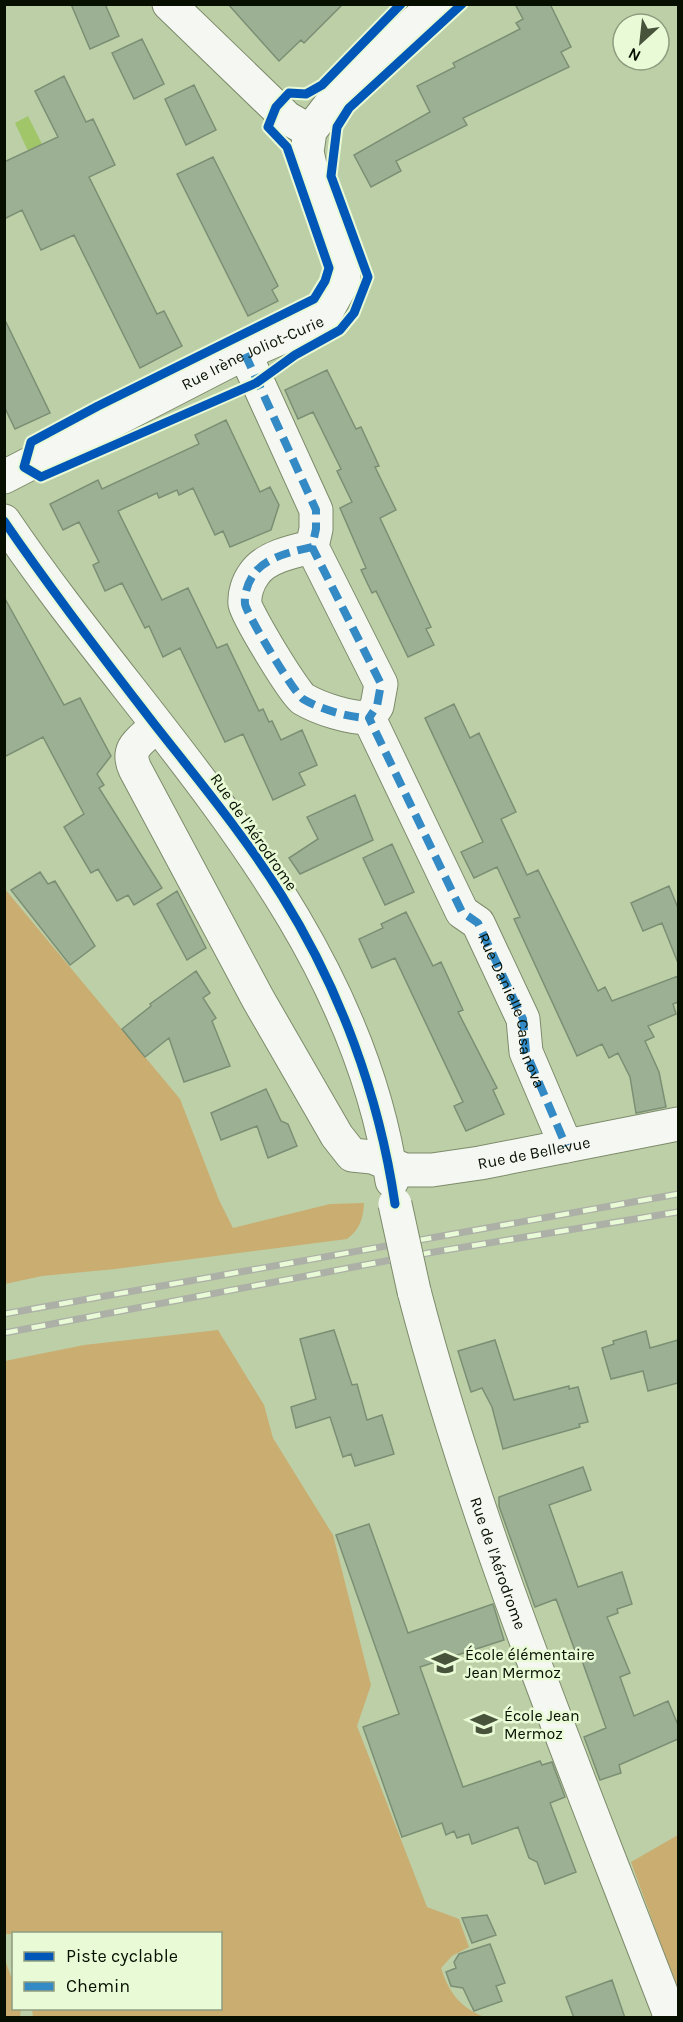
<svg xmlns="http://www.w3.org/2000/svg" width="683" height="2022" font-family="Karla,sans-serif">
  <rect width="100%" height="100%" fill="#bdcfa7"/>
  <path fill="#c9ad71" d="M4,888L180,1099L219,1200L233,1228L330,1204L364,1203C363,1219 360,1229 347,1239L115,1269L42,1276L5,1284Z
    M218,1330L264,1405L273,1438L333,1535L371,1685L357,1726L427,1907L459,1919L469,1947L452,1956L441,1968C449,1993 460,2007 484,2017H33L32,2009L220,2008V1934H5V1361L84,1345Z
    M678,1835V1991L631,1862Z
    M4,1957L13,1982L14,2008L21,2009L20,2017H5Z"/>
  <path fill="#a0c669" d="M28,116L42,144L28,151L15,123Z"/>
  <path fill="#9cb194" stroke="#7b8f74" stroke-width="1.5" d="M71,4H105L119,36L90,49Z
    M228,4H343L304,43L301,40L279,61Z
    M515,4H550L571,47L561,52L569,67L463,118L467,125L396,161L401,171L371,187L354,155L430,112L417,86L455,67L453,63L520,29L516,23L523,19Z
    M142,39L164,84L134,99L112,53Z
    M64,76L86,122L93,119L115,165L89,177L157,314L164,311L182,346L140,368L74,235L41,250L22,210L4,219V162L58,137L35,91Z
    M194,85L216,130L186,145L165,99Z
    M213,157L278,286L272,290L278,301L248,316L177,174Z
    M4,318L50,413L15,429L4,406Z
    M327,370L356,429L361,427L379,466L375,467L396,510L380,518L431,627L426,629L434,645L408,657L376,591L372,593L361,570L366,568L340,508L352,502L337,471L341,469L313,412L298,419L285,390Z
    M226,420L260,492L270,487L279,505L271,530L230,547L223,531L215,535L193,488L179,495L177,490L159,498L157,493L118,511L162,600L188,588L217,648L227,644L259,711L263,709L269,722L272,721L281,740L302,730L317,765L299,773L305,785L273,800L243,734L225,742L180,648L163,657L149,626L145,628L122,583L105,591L93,565L99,562L79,522L63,530L50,504L98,480L102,489L199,444L195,435Z
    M4,597L64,705L80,698L111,756L97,774L104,785L99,788L162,888L134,905L128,895L117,901L98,869L91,873L64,827L84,814L43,737L4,757Z
    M454,704L470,738L479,733L516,812L501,819L527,875L538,870L598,991L605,987L612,1001L678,976V1002L673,1004L676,1014L648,1026L654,1037L645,1041L659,1072L666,1107L636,1113L630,1077L618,1053L609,1058L602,1044L577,1056L514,919L520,917L497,867L474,878L461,852L483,842L425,718Z
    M355,795L373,840L300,874L289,858L318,839L307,817Z
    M392,844L414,892L385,905L363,858Z
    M40,872L48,884L55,881L95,946L70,965L11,890Z
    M669,886L678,908V963L662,923L643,931L631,903Z
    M177,891L206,948L187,960L157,904Z
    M406,912L433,966L441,962L463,1010L458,1012L497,1088L493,1090L504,1114L466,1131L454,1106L463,1102L395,958L372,968L359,939L383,928L381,924Z
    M196,971L210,993L203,998L216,1018L212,1021L230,1066L184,1082L169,1038L145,1057L122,1029L151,1006L150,1004Z
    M266,1089L281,1121L288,1124L297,1146L268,1158L257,1126L221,1140L211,1113Z
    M334,1330L352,1385L357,1384L367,1420L382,1415L394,1454L355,1466L351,1454L343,1457L330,1417L296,1428L291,1407L316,1399L300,1339Z
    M646,1331L650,1348L678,1340V1383L648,1391L643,1371L611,1379L602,1348L614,1344L613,1341Z
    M495,1340L514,1400L569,1386V1389L578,1387L588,1422L579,1424L580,1427L503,1449L492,1407L482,1388L471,1392L458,1351Z
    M583,1467L591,1490L549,1505L578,1587L622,1572L632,1604L617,1609L618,1613L607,1617L630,1673L620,1677L634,1716L668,1701L678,1725V1739L619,1765L621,1773L600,1780L584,1737L606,1728L580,1655L577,1656L556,1599L535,1607L499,1506V1497Z
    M369,1524L408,1633L493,1604L504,1640L420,1667L463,1787L540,1761L542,1765L552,1762L565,1797L550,1803L576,1872L545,1884L537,1862L529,1858L518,1827L472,1844L469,1834L457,1838L454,1831L446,1835L442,1823L402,1837L363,1727L399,1714L336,1535Z
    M487,1915L496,1935L472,1943L462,1918Z
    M490,1944L505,1983L496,1986L502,2001L474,2011L463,1988L451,1986L446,1972L456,1968L454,1962L459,1954Z
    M612,1980L625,2018H574L566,1997Z"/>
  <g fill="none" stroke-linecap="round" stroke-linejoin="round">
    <g stroke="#7d8b6b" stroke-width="35">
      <g id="minor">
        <path d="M169,4L287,118L310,131"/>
        <path id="s1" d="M245,354L316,510V529L312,547L381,684L377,706L369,718L462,912L478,923L523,1019L526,1052L566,1146"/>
        <path id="s2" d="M4,477L239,356L322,320L344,280V258L315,187L307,152L310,131L340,92L435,4"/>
        <path d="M4,521C146,731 354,918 392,1181"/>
        <path d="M312,547C294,551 265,557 254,574C248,582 244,594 245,604C247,615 294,693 303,699C320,709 349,718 369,718"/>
        <path id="s3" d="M156,726C141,741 125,747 135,769L258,999L337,1136L352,1155L372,1157L405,1170H432L480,1163L678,1124"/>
        <path id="s4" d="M414,1291C479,1540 579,1778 671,2018"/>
      </g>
    </g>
    <use href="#minor" stroke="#f5f8f2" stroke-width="33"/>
    <g stroke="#acb0a7" stroke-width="7">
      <path id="rail" d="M4,1314L678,1194
        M4,1333L428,1253L678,1212"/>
    </g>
    <use href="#rail" stroke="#e9fad6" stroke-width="4.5" stroke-dasharray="14" stroke-linecap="butt"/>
    <g stroke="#7d8b6b" stroke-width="35" stroke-linecap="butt">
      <path id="minor-bridge" d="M395,1204L414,1291"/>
    </g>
    <use href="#minor-bridge" stroke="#f5f8f2" stroke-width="33"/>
    <path stroke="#348ac4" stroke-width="8" stroke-dasharray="15 8" stroke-linecap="butt" d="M245,354L316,510V529L312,547L381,684L377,706L369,718L462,912L478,923L523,1019L526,1052L566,1146
      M312,547C294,551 265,557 254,574C248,582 244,594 245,604C247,615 294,693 303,699C320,709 349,718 369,718"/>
    <g stroke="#e9fad6" stroke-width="13">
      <path id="cycleway" d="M401,4L322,85L306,94L289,93L276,107L268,127L287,147L329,268L325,281L314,299L98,406L31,442L24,467L41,477L256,383L295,355L340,330L354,313L368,277L331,176L337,127L349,108L462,4
        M4,521C52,591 103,658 155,725C199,781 244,835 282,896C340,989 379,1095 395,1204"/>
    </g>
    <use href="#cycleway" stroke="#0057b8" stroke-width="9"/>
  </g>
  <defs>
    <g id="school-bare" transform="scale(2.07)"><path d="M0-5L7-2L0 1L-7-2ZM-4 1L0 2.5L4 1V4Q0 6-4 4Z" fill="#47533a" stroke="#e9fad6" stroke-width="2.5" paint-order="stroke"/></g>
  </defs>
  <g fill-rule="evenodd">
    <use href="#school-bare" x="445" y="1663"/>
    <use href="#school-bare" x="484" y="1724"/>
  </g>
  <g text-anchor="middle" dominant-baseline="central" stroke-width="5" stroke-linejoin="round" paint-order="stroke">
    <g font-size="16" fill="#071000" stroke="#e9fad6">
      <text stroke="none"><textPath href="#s2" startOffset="278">Rue Irène Joliot-Curie</textPath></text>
      <text transform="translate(254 832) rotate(55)">Rue de l'Aérodrome</text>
      <text stroke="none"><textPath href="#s1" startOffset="728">Rue Danielle Casanova</textPath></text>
      <text stroke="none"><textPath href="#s3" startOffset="682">Rue de Bellevue</textPath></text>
      <text stroke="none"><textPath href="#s4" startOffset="285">Rue de l'Aérodrome</textPath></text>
    </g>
    <g font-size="16" fill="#071000" stroke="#e9fad6" text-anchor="start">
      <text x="465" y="1654">École élémentaire<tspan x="465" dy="18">Jean Mermoz</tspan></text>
      <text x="504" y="1715">École Jean<tspan x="504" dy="18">Mermoz</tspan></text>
    </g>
  </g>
  <rect width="683" height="2022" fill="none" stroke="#071000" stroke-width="12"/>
  <rect x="12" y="1932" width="210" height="78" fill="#e9fad6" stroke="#8f9c80" stroke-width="1.5"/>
  <rect x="24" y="1952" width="30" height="9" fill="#0057b8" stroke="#8f9c80" stroke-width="1.5"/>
  <text x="66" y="1962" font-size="18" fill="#071000">Piste cyclable</text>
  <rect x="24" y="1982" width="30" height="9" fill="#348ac4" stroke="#8f9c80" stroke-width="1.5"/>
  <text x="66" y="1992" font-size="18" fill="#071000">Chemin</text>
  <g transform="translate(641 42) rotate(207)"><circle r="28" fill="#e9fad6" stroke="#8f9c80" stroke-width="1.5"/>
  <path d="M0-4.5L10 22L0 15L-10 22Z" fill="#47533a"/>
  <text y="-9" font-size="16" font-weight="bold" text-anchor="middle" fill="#071000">N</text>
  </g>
</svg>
